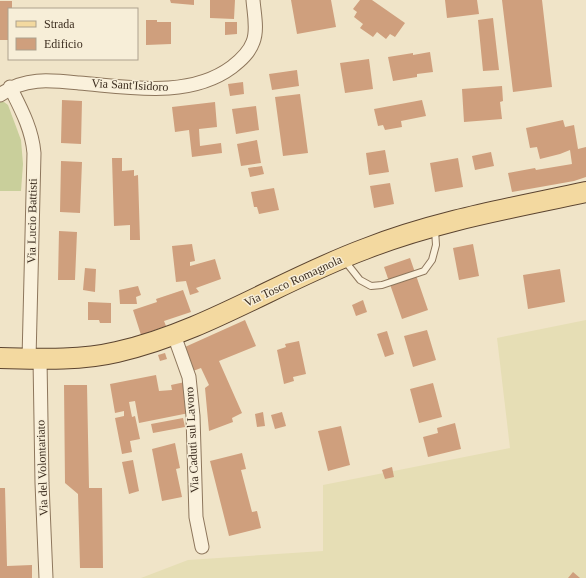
<svg xmlns="http://www.w3.org/2000/svg" width="586" height="578" font-family="Georgia,serif">
  <rect width="100%" height="100%" fill="#f0e4c8"/>
  <path fill="#e6deb5" d="M586,320V578H141L188,560L323,551V485L510,448L497,338Z"/>
  <path fill="#c9cf9b" d="M0,102H4L8,105L21,140L23,164L21,191H0Z"/>
  <path fill="#cf9f7d" d="M170,0H194V5L171,3Z
    M210,0H235L234,19L210,18Z
    M291,0H331L336,27L297,34Z
    M360,0H372L405,23L395,37L390,34L386,39L377,32L373,37L360,28L363,24L354,17L357,12L353,9Z
    M445,0H477L479,14L447,18Z
    M502,0H542L552,87L513,92Z
    M0,1H12V9H9V40H0Z
    M493,18L499,70L483,71L478,20Z
    M146,20H157V22H171V44L146,45Z
    M225,22H237V34L225,35Z
    M430,52L433,72L417,74V77L393,81L388,57L413,53V55Z
    M369,59L373,89L345,93L340,63Z
    M297,70L299,86L272,90L269,74Z
    M243,82L244,94L230,96L228,84Z
    M502,86L503,101L500,102L502,119L464,122L462,89Z
    M300,94L308,153L283,156L275,97Z
    M62,100L82,101L81,144L61,143Z
    M422,100L426,116L401,121L402,127L385,130L383,125L378,126L374,109Z
    M215,102L217,127L199,129L200,146L221,143L222,153L192,157L189,130L175,132L172,107Z
    M256,106L259,130L236,134L232,109Z
    M563,120L565,127L574,125L578,149L586,147V177L574,181L512,192L508,173L535,168L536,170L572,164L570,150L560,154L540,159L537,147L530,148L526,128Z
    M257,140L261,163L241,166L237,144Z
    M385,150L389,172L369,175L366,153Z
    M491,152L494,166L475,170L472,156Z
    M112,158H122V171L134,170V176L138,175L140,240H130V225L114,226Z
    M458,158L463,187L435,192L430,163Z
    M61,161L82,162L80,213L60,212Z
    M262,166L264,174L250,177L248,168Z
    M390,183L394,204L374,208L370,186Z
    M274,188L279,210L259,214L257,207H254L251,192Z
    M59,231L77,232L75,280H58Z
    M192,244L195,261L190,262V266L215,259L221,279L196,288L199,292L190,295L186,281L176,282L172,246Z
    M473,244L479,276L459,280L453,248Z
    M410,258L428,310L402,319L384,267Z
    M85,268L96,269L95,292L83,290Z
    M560,269L565,302L528,309L523,275Z
    M138,286L141,295L136,297L137,304H120L119,290Z
    M183,290L191,312L164,321L166,326L141,335L133,310L157,302L156,299Z
    M363,300L367,312L356,316L352,305Z
    M88,302L111,303V323H100L99,320H88Z
    M245,320L256,346L219,361L242,413L232,418L233,422L209,431L205,388L209,385L201,368L193,371L185,347Z
    M427,330L436,360L413,367L404,336Z
    M387,331L394,354L385,357L377,334Z
    M299,341L306,374L293,377L294,381L284,384L277,350L286,347L285,344Z
    M165,353L167,359L160,361L158,355Z
    M156,375L159,391L172,390L171,385L185,382L189,413L139,423L135,401L129,402L132,417L135,416L140,439L130,441L132,452L122,454L115,418L124,416V411L115,413L110,384Z
    M433,383L442,417L419,423L410,389Z
    M64,385H87L89,488H102L103,568H80L78,494L65,483Z
    M263,412L265,426L257,427L255,414Z
    M282,412L286,426L275,429L271,415Z
    M183,418L185,427L153,433L151,424Z
    M455,423L461,449L428,457L423,437L438,433L437,428Z
    M341,426L350,465L328,471L318,431Z
    M175,443L180,468L176,469L182,497L162,501L152,449Z
    M242,453L246,469L241,470L252,512L257,511L261,528L229,536L210,461Z
    M133,460L139,491L129,494L122,462Z
    M392,467L394,477L385,479L382,470Z
    M0,488H5L7,566L32,565V578H0Z
    M573,572L580,578H568Z"/>
  <g fill="none" stroke-linecap="round" stroke-linejoin="round">
    <g stroke="#8d765c" stroke-width="8">
      <path id="lane" d="M345,261L360,280L371,286L382,285L424,271L432,260L436,245L435,230"/>
    </g>
    <g stroke="#8d765c" stroke-width="15">
      <path id="street" d="M10,87C21,109 32,129 34,153L29,359
        M0,95C24,77 50,80 79,83C128,87 189,99 232,67C241,60 249,53 253,42C258,30 254,13 253,0
        M174,335L189,377L193,416L196,517L202,547
        M40,359L42,483L46,578"/>
    </g>
    <g stroke="#5b4430" stroke-width="22">
      <path id="primary" d="M0,358C39,359 79,361 117,352C205,332 281,280 365,249C436,221 512,208 586,192"/>
    </g>
    <use href="#lane" stroke="#faf1dc" stroke-width="6"/>
    <use href="#street" stroke="#faf1dc" stroke-width="13"/>
    <use href="#primary" stroke="#f3d9a0" stroke-width="20"/>
  </g>
  <g text-anchor="middle" dominant-baseline="central" stroke-width="3" stroke-linejoin="round" paint-order="stroke">
    <g font-size="12" fill="#3d2e20" stroke="#f7eed8">
      <text transform="translate(130 85) rotate(3)">Via Sant'Isidoro</text>
      <text transform="translate(32 221) rotate(-89)">Via Lucio Battisti</text>
      <text transform="translate(293 281) rotate(-25)">Via Tosco Romagnola</text>
      <text transform="translate(192 440) rotate(-93)">Via Caduti sul Lavoro</text>
      <text transform="translate(42 468) rotate(-92)">Via del Volontariato</text>
    </g>
  </g>
  <rect x="8" y="8" width="130" height="52" fill="#f7eed8" stroke="#ada18e"/>
  <rect x="16" y="21" width="20" height="6" fill="#f3d9a0" stroke="#ada18e"/>
  <text x="44" y="28" font-size="12" fill="#3d2e20">Strada</text>
  <rect x="16" y="38" width="20" height="12" fill="#cf9f7d" stroke="#ada18e"/>
  <text x="44" y="48" font-size="12" fill="#3d2e20">Edificio</text>
</svg>
